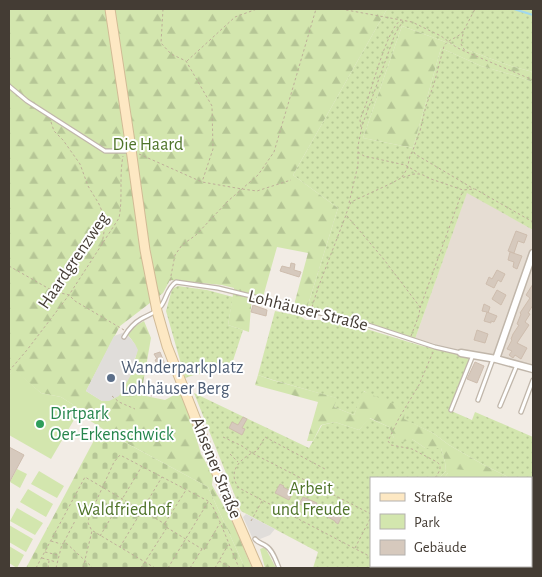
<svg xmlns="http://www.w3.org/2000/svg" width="542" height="577" font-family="'Alegreya Sans',sans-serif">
  <defs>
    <pattern id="grass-dots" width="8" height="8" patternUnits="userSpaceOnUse" patternTransform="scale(1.25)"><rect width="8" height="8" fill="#d3e6ae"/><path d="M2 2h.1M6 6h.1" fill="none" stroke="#b6c696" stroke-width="1.8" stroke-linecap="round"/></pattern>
    <pattern id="forest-firs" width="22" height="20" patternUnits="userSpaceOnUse" patternTransform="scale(1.25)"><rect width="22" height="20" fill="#d3e6ae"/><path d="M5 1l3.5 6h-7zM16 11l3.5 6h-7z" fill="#b6c696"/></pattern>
    <pattern id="cemetery-stones" width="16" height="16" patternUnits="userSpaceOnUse" patternTransform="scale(1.25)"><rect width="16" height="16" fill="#d3e6ae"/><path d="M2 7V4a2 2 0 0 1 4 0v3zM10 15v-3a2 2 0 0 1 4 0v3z" fill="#b6c696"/></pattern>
  </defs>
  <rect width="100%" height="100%" fill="#f2ece5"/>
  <path fill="#e6ddd3" d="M467,192L533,230V368L415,339Z"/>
  <path fill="url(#grass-dots)" d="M387,9H533V72L511,66L402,26L363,138L413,148L441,48L481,66L513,75L533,82V230L467,193L415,339L367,323L307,308L338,208L293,175Z
    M178,286L207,290L233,297L228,325L243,330L229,373L212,365L207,374H197L185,378L166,311L172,289Z
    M275,311L300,316L306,320H327L360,327L422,346L471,357L449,410L472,420L475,412L533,437V490L531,489V478H510L484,465L449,445L433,433L403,419L364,391L354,415L334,407L336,398L273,380L258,375Z
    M194,393L309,448L322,425L335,422L359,430L369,418L389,427L394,438L412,439L425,448H441L445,462L446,471L439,478H371V566H466L469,568H313L318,552L241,511Z"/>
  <path fill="url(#forest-firs)" d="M9,9H387L293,175L338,208L307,308L294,305L308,253L277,247L263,297L252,295L249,332L228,325L234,288L222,285L170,280L163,293L120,326L86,391L102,401L133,363C141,349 134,342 125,332L144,321L151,338L141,395L165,400L180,392L192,423L201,454L213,475L212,485L234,525L252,568H245L208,487L117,438L78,413L72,404L61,397L41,393L14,370L9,375Z
    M402,26L511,66L533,72V82L513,75L481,66L441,48L413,148L363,138Z
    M258,375L272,380L337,398L334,407L354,415L363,391L405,409L404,419L433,433L449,445L484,465L510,478H483L478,477L448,473L444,478H439L446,471L445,462L441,448H425L412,439L403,442L394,438L389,427L370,418L359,430L335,422L321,425L313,441H307L318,402L255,385Z
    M265,547L276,568H265L260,549Z"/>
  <path fill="url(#cemetery-stones)" d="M100,429L208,487L245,568H26Z"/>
  <path fill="#d3e6ae" d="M14,369L41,393L61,397L72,404L78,413L51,459L9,435V375Z
    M17,469L27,474L20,488L10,482Z
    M455,469L473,471L478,477L483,478H444L448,473Z
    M39,471L64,486L57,498L31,484Z
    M28,489L53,504L46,517L20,502Z
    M531,499L533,500V568H479L476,566H531Z
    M17,508L43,523L35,535L10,521Z
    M9,525L33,539L26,552L9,542Z
    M9,546L24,555L17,568L9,563Z"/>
  <path fill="#e0ddda" d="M125,332L135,344L138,350L136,356L133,363L136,366L119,396L109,401H102L86,391L114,336Z
    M246,514L275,529L270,535L260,539L259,541L252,537L243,517Z"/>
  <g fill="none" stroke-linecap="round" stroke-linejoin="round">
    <path stroke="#a1d8ee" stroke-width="2" d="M514,9L533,15"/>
  </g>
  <path fill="#d6c9bd" stroke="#cebdae" d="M516,231L527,235L524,243L518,241L514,253L508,251Z
    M510,252L522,256L517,269L513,267L514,262L508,260Z
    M291,263L295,264L294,270L301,272L299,277L280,271L282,266L290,268Z
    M497,270L505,274L501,282L498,280L494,288L486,284L489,277L492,279Z
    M533,284V305L528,313L530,314L525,322L529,325L517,343L527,348L521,359L515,355L513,358L509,355L512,351L507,349L512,340L511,339L513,334L519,325L517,324L521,314L520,313L530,298L526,295Z
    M497,290L506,295L501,305L492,299Z
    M484,304L490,307L488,313L487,312L497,316L494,322L491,321V323L484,321L487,312L482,311Z
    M253,305L267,310L266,316L251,312Z
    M477,330L488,334L485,343L474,340Z
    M160,352L168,372L162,374L155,360L157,359L154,354Z
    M475,362L484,366L477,383L467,379Z
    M144,386L150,387V389L153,390L152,396L142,394Z
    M243,417L247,419L242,428L245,429L242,435L229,428L232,422L238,425Z
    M9,447L24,455L9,483Z
    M280,484L284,486L283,487L293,492L289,500L275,493Z
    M303,497L317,503L314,510L299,504Z
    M329,510L342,516L338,524L335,522V521L326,516Z"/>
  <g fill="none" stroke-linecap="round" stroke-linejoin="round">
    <g stroke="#c0b6aa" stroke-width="5.5">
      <path id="service" d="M9,86L27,101L105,151H130
        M124,337C128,330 134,323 141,319C148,315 156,313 161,306C167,298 167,288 176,282L218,288L304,309L368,325L435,347L461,353
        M478,400L493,359
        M500,406L517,365
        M451,410L473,355
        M521,412L533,380
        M255,539C258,543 262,543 266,546C273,550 276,561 279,568"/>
    </g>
    <g stroke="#c0b6aa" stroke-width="9">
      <path id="minor" d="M461,353L496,359L533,369
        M496,359L533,253
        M513,566L517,568"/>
    </g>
    <g stroke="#d1ba95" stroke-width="11">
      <path id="secondary" d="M110,9L130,142L145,250L157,311L167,346L216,471L258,568"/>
    </g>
    <path stroke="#bead99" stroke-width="1" stroke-dasharray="2.5 2.5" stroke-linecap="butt" d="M163,9L161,43L171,54L186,61L212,106L213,149L202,182
      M341,9L412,22L441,36L456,47L464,51L533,80
      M464,30L475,9
      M463,34L461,44L465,51
      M187,61L235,17L257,9
      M51,122L54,131L63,140L80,164L88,186L99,204L104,216L105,225L102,245
      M361,127L360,120L362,114C371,95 386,29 401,20
      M358,152L364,156L405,165L419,173
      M414,152L415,154L474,189
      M139,154L202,182L242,189L257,191L291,180
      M402,177L407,169L410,156L413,150L420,131L426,106L434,84L444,46C449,38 458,39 464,30
      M349,203L358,165V146L362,126L395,34L403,21
      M9,266L53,291L69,295L75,301L124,330
      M170,281L175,255L182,245L196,235L228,201L258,175L274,152L316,9
      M312,307L318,288L346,215
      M420,308L461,195L464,191
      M411,336L419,315L420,307L382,257L347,216L346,214L351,202L392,183L401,178L414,174H421L431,179L463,190L475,189L533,222
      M433,352L419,385L399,418L388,441L391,445L412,449L437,462C443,467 439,472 435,478
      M9,371L27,350L69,295L119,218C123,198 119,177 123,156
      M112,396L119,402L135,409
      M223,437L242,446L252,453L257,451L265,437L325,469
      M230,454L238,462
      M371,514L252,453C239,460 227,473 239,488L371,557
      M251,521L262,501
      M165,523L186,490
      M93,531L155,568
      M100,536L142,466
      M51,541L61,544
      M64,542L75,521
      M120,547L162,477
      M355,548L371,517
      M45,552L58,555
      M42,558L56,562
      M219,561L232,568
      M387,566L390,568
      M431,566V568
      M468,566L471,568
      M36,568L85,477L165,524L166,527L202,549
      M48,568L49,561
      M56,568L62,544L65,542L93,568
      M83,568L92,531L88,523L89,517L114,462L120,455L208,501L212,505L220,522L239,568
      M141,568L166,529
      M168,568L208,502
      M190,568L202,549L204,550L220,523
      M215,568L228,545"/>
    <use href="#service" stroke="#fff" stroke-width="3"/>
    <use href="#minor" stroke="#fff" stroke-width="6"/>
    <use href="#secondary" stroke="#fde8c3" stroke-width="9"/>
  </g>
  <circle fill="#5c6f8a" stroke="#fff" stroke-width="2" cx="111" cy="378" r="5"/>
  <circle fill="#2e9e5b" stroke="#fff" stroke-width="2" cx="40" cy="424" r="5"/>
  <g text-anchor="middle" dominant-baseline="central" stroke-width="4" stroke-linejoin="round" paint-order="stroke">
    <g font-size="18" fill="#4f7429" stroke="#fff">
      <text x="148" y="145">Die Haard</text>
      <text x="311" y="489">Arbeit<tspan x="311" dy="21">und Freude</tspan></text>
      <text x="124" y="510">Waldfriedhof</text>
    </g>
    <g font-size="18" fill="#443c34" stroke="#fff">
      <text transform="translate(74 261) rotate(-56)">Haardgrenzweg</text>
      <text transform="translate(308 311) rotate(14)">Lohhäuser Straße</text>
      <text transform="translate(216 468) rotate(68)">Ahsener Straße</text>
    </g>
    <g font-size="18" fill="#4e5e75" stroke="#fff" text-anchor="start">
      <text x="121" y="368">Wanderparkplatz<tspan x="121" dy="21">Lohhäuser Berg</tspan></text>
    </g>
    <g font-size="18" fill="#27864d" stroke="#fff" text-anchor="start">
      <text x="50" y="414">Dirtpark<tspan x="50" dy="21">Oer-Erkenschwick</tspan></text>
    </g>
  </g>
  <rect width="542" height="577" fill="none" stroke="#443c34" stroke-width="20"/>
  <rect x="370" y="477" width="162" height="90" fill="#ffffff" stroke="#b4b1ae"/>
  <rect x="380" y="493" width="25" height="8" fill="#fde8c3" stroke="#b4b1ae"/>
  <text x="414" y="502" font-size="15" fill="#443c34">Straße</text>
  <rect x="380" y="514" width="25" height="15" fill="#d3e6ae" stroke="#b4b1ae"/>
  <text x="414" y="527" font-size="15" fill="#443c34">Park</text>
  <rect x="380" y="540" width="25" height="15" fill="#d6c9bd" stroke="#b4b1ae"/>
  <text x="414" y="552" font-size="15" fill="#443c34">Gebäude</text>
</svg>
